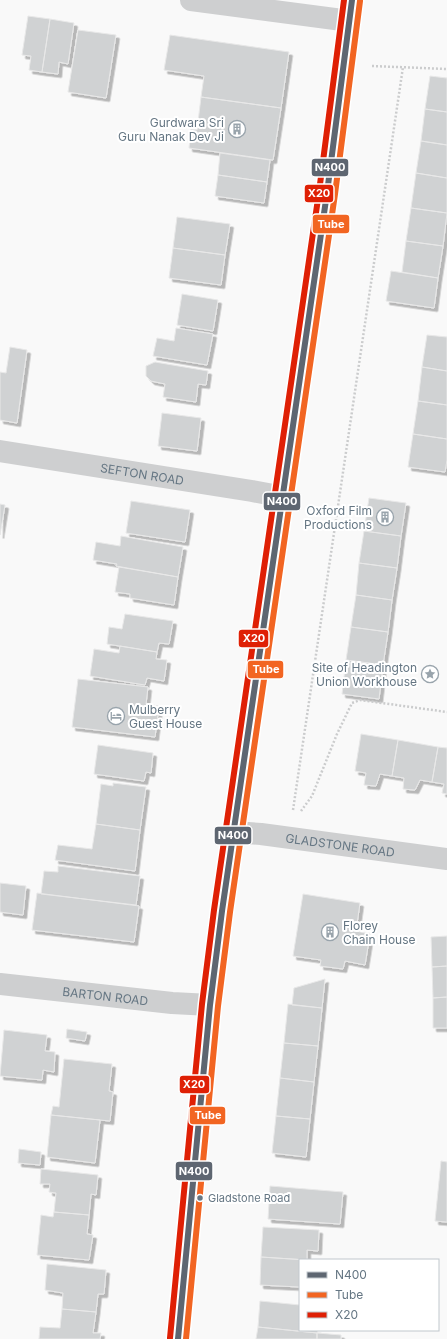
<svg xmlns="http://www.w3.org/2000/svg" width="447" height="1339" font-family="Inter,sans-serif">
  <defs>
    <filter id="shadow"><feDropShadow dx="3.5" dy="3.5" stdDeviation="0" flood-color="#0004"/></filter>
  </defs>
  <rect width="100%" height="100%" fill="#f9f9f9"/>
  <path fill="#d0d2d3" stroke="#e8e8e8" filter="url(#shadow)" d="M28,16L50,19L42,72L29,70L31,56L22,55Z
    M50,19L74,23L68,64L59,62L58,74L42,72Z
    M78,30L116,35L106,98L68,92Z
    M170,35L289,52L281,108L201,97L204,76L164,70Z
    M430,76L447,78V112L425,109Z
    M201,97L281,108L273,160L189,148L191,129L197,130Z
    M425,109L447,112V145L421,141Z
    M421,141L447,145V178L416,173Z
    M220,153L270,160L267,182L218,175Z
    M416,173L447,178V213L411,208Z
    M218,175L267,182L264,203L215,196Z
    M411,208L447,213L443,246L406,241Z
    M177,217L230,224L225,255L173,248Z
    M406,241L443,246L438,278L402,272Z
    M173,248L225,255L221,285L169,278Z
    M391,271L438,278L434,308L386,301Z
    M182,294L218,300L213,331L177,325Z
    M176,328L213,334L207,365L153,356L157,338L174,341Z
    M427,335L447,337V371L422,367Z
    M10,347L27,350L17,423L0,420V372L6,373Z
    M155,362L208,371L206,385L198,384L196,402L163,397L165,384L151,381L146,376V366Z
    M422,367L447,371V405L418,401Z
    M418,401L447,405V439L413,434Z
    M162,413L201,418L197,451L158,446Z
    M413,434L447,439V460L445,472L408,467Z
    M369,498L406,503L401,536L364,531Z
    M131,501L190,510L185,542L126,533Z
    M0,504L5,505L0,535Z
    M364,531L401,536L397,568L359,563Z
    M121,536L183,547L178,577L116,566L117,564L93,560L96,542L120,546Z
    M359,563L397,568L392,600L356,595Z
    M119,567L178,577L174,605L130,598V594L115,592Z
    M356,595L392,600L388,632L351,627Z
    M125,614L173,621L169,644L159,643L157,652L107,644L109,627L122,629Z
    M351,627L388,632L383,665L346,660Z
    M120,646L157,652L156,659L167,660L164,681L147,678L145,685L90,676L94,649L119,653Z
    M346,660L383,665L379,699L342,694Z
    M78,679L148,687L146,704L159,706L155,737L72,727Z
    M361,734L398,740L392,776L380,774L376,786L364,785L366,773L355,771Z
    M398,740L438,747L432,782L420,780L415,790L403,789L404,778L392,776Z
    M98,745L153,753L151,773L146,772L144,781L94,774Z
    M438,747L447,748V794L442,793L444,784L432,782Z
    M113,783L146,787L140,830L96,824L101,784L113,786Z
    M96,824L140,830L135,871L55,860L58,845L92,849Z
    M58,866L140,876L136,905L41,894L44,871L58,872Z
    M0,883L26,886L23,915L0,912Z
    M37,893L139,906L134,942L32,930Z
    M303,894L360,903L356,931L370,934L365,965L345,961L343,969L320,966L321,960L293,956Z
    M447,936V966L432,967L431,937Z
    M447,966V997L433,998L432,967Z
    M325,979L322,1008L292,1005L294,988Z
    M447,997V1028H433V998Z
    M288,1004L322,1008L318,1046L284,1043Z
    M67,1029L87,1032L85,1041L66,1038Z
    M4,1030L47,1035L45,1051L55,1052L54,1072L43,1070L42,1080L0,1076Z
    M284,1043L318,1046L314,1082L280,1078Z
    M64,1059L112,1064L109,1091L113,1092L110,1121L51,1115L53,1106L59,1107Z
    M280,1078L314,1082L310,1119L276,1116Z
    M51,1115L100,1120L95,1163L47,1157Z
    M276,1116L310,1119L306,1157L272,1153Z
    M19,1149L41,1152L40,1165L18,1163Z
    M441,1161L447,1162V1222L435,1221Z
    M41,1169L98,1175L96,1195L91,1194L89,1215L54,1212L56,1193L49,1192L50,1184H40Z
    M270,1186L343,1192L340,1224L268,1219Z
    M54,1212L89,1215L87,1234L93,1235L89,1260L37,1255L41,1215L53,1217Z
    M263,1227L319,1230L318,1251L307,1250V1260L261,1257Z
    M261,1257L307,1260H300V1287L260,1285Z
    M47,1264L106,1270L104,1294H98L96,1312L62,1309L63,1293L45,1290Z
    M260,1301L300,1305V1330H318L317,1333L258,1327Z
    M62,1309L96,1312L93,1333H101L100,1339H39L40,1327L60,1328Z
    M258,1327L317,1333V1339H256Z
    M317,1333L341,1335V1339H317Z"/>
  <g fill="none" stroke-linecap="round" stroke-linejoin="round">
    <path stroke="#cbcccd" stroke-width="2.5" stroke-dasharray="2 2" stroke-linecap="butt" d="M372,66L447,69
      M293,810L403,67
      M301,811L312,796L337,734L352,703L360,700L447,712"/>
    <g stroke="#cecfd0" stroke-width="22">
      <path d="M191,0L350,21"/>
      <path id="s1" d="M0,451L252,491L284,497"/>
      <path id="s2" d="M233,832L261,834L447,859"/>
      <path id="s3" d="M0,984L172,1003L210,1005"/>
    </g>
    <path stroke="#e1e2e2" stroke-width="22" d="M178,1339L210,1005L222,911L327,193L352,0"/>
    <g stroke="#fff" stroke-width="9">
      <path id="bus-1" d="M178,1339L210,1005L222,911L327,193L352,0"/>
    </g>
    <g stroke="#fff" stroke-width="9">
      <path id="bus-2" d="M186,1339L218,1006L230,912L335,194L360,1"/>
    </g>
    <g stroke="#fff" stroke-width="9">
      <path id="bus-3" d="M170,1338L202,1004L214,910L319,192L344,0"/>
    </g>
    <use href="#bus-1" stroke="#5e6671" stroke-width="6"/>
    <use href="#bus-2" stroke="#f26522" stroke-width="6"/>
    <use href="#bus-3" stroke="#df2005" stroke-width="6"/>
  </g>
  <defs>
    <g id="building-ring" transform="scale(0.9)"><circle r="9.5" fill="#fff" stroke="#99a4ac" stroke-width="1.5"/><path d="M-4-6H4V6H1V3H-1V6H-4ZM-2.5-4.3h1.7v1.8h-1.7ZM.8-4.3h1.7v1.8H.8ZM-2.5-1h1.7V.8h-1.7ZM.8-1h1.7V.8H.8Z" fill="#99a4ac"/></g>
    <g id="sight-ring" transform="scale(0.9)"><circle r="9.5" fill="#fff" stroke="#99a4ac" stroke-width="1.5"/><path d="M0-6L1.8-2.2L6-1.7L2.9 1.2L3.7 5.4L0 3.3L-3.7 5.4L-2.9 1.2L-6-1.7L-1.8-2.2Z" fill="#99a4ac"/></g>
    <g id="hotel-ring" transform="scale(0.9)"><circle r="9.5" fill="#fff" stroke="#99a4ac" stroke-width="1.5"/><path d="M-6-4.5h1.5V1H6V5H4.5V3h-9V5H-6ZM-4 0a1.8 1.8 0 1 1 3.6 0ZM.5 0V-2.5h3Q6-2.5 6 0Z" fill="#99a4ac"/></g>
  </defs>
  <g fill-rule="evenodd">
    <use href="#building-ring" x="237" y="129"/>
    <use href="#building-ring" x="385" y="517"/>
    <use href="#sight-ring" x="430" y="674"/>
    <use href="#hotel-ring" x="116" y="716"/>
    <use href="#building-ring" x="330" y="932"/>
  </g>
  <circle fill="#657683" stroke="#fff" stroke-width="1.5" cx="200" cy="1198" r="3.5"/>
  <g text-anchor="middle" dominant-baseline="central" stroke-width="4" stroke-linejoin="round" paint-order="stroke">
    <g font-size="11" fill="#657683" stroke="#fff" text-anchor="start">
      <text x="208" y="1198">Gladstone Road</text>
    </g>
    <g font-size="12" fill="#657683" stroke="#fff" text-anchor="end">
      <text x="224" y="122">Gurdwara Sri<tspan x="224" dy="14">Guru Nanak Dev Ji</tspan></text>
      <text x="372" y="510">Oxford Film<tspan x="372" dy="14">Productions</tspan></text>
      <text x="417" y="667">Site of Headington<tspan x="417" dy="14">Union Workhouse</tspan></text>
      <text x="129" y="709" text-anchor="start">Mulberry<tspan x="129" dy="14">Guest House</tspan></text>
      <text x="343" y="925" text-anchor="start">Florey<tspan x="343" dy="14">Chain House</tspan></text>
    </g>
    <g font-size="12" fill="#657683" stroke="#fff">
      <text stroke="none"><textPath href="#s1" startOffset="144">SEFTON ROAD</textPath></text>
      <text stroke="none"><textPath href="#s2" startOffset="108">GLADSTONE ROAD</textPath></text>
      <text stroke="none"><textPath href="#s3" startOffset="106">BARTON ROAD</textPath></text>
    </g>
  </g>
  <g stroke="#fff" stroke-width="1.5">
    <rect x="311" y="158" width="38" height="19" rx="4" fill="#5e6671"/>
    <rect x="304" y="184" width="30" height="19" rx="4" fill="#df2005"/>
    <rect x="312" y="214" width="38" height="20" rx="4" fill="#f26522"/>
    <rect x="263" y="492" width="38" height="19" rx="4" fill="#5e6671"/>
    <rect x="238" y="629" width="31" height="19" rx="4" fill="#df2005"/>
    <rect x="247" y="660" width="37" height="19" rx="4" fill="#f26522"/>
    <rect x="214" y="826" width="38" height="19" rx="4" fill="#5e6671"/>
    <rect x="179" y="1075" width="31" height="19" rx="4" fill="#df2005"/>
    <rect x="189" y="1106" width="37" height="19" rx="4" fill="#f26522"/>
    <rect x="175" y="1161" width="38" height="20" rx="4" fill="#5e6671"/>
  </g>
  <g font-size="11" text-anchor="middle" font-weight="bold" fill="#fff">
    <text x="330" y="171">N400</text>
    <text x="319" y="197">X20</text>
    <text x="331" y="228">Tube</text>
    <text x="282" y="505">N400</text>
    <text x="254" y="642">X20</text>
    <text x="266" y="673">Tube</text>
    <text x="233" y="839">N400</text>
    <text x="194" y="1088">X20</text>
    <text x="208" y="1119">Tube</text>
    <text x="194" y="1175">N400</text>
  </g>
  <rect x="299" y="1259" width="140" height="72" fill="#ffffff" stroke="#c1c8cd"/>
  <rect x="307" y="1272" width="20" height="6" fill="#5e6671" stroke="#c1c8cd"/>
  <text x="335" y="1279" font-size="12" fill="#657683">N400</text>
  <rect x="307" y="1292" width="20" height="6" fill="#f26522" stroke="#c1c8cd"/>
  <text x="335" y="1299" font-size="12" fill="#657683">Tube</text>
  <rect x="307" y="1312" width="20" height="6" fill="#df2005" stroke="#c1c8cd"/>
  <text x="335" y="1319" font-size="12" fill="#657683">X20</text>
</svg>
